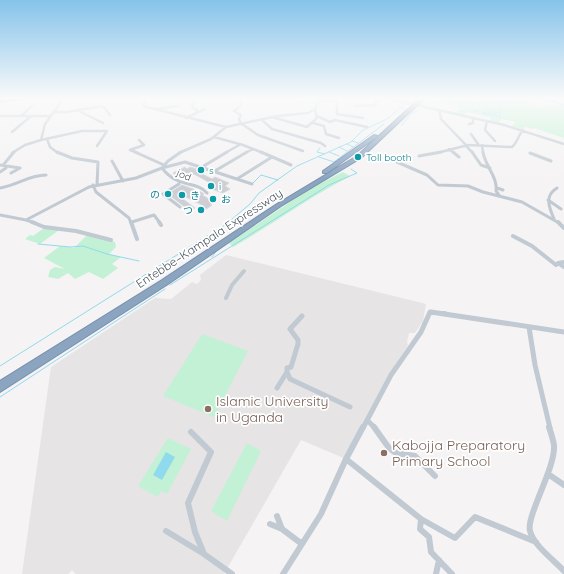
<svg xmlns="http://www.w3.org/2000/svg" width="564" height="574" font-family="Quicksand,'Noto Sans JP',sans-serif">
  <rect width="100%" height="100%" fill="#f5f3f3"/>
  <path fill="#e6e4e5" d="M226,255L426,304L423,321L415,333H409L407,342L408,345L386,379L346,459L301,440L224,574H76L72,570L68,574H22L51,367L155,298L171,299L192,282L197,284L201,280L200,275Z"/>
  <path fill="#c3f1d5" d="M427,98H522L542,108L543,106L553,104L564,107V138L534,128L533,129L525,127L522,129L512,127L515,122L502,119L498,123L489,121L491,118L467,112L464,115L448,112H456L460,108Z
    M343,172L350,176C310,197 273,224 233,247L229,243L311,188Z
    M44,228L59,230L40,244L25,239L30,235L33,236Z
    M87,235L115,242L116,247L109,254L121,257L112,264L118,268L103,279L89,272L75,279L68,273L58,279L48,277L50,270L55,267L65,269L44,258L60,246L74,248Z
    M202,334L248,351L214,417L163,396Z
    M168,438L191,449L167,494L161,491L158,497L138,486Z
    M247,443L261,451L227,521L211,511Z"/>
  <path fill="#90daee" d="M166,452L175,457L162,480L153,475Z"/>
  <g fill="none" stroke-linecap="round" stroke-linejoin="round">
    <path stroke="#90daee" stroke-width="1" d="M460,98L458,100L462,101
      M405,101L407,98
      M300,102L315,103
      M439,102H443L444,98
      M470,102L475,103L471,105
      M462,105L463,102L470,100
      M400,107L404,109
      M425,108L429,109
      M487,108L489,111
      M475,109L473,110L478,112L479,110L477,111
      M489,110L494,111
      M486,112L482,113L500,117V98
      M487,113H496
      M493,115L498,112L496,110
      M402,125L411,114L418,110
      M352,141L358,143
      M347,144L353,147
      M339,147L347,151
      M320,148L317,152L325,154
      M329,152L339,156
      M319,157L334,162L384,124
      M253,183L261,175L278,180
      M38,244L70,247L83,246L107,254L139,261
      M191,248L195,251
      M212,257L217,250
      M165,263L171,268
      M156,268L225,225L250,204L259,193L297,166L351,142L363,130L387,119L405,104
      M170,285L329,185L357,173L351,169
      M0,366L148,273
      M0,397L165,289"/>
    <path stroke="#90daee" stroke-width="2.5" d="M542,98L564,105"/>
  </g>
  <path fill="#cdcfd5" stroke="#d7d9de" d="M185,167L187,169L190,167L203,171L200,172L204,175L212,179L215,177L229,183L225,186L230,189L223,193L212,189L214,185L194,174L191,176L182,173L176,176L173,173Z
    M182,185L201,192L204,194L202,195L209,199L211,197L216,199L210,204L212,205L202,212L198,209L204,206L180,194L179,196L195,208L192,210L188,207L186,208L168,194Z"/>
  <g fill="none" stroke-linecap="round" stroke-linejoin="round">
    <g stroke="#7690ad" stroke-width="2">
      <path id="highway" d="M15,98H29L0,102V100Z
        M408,109L412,110L361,158L281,206L168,284L0,392V381L162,280L277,204L357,156Z
        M374,135L378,136L327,173H323V171Z"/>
    </g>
    <path stroke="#c1cad2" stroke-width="2.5" d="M146,98L143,106L226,127L277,116L308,113L315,109L320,98
      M195,98L192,107L198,111
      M241,98V105L234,111L241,115L239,119L241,124
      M386,98L504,125L564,144
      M320,100L337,101V114L363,118
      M355,106L376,105L375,102L384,98
      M418,106L426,98
      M156,109L178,106
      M77,110L103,123
      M439,110L441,119L466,145
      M53,112H66L103,106L110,115
      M0,116H50
      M21,116L32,106
      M317,116L330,122L335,120L367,127
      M272,117L307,127L317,118L315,109
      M186,118L205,109
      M261,119L272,129L321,143L325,146
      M487,121L485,130L495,141
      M313,123L324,126L326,134L339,138
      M242,124L258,135L303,151
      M469,124L473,123V118
      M12,132L31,116
      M471,134L478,144
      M214,137L243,145L263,153
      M47,139L50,147L58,153
      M41,140L82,131H107L97,146
      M465,145L473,153
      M482,145L483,153
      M449,149L454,153
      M12,153L25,145L41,140L45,124L64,98
      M138,153L130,150L144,145L139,140
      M179,153L211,139L226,127
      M225,153L241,144
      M245,153L253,149
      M437,153L468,145L512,147C518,142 518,135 523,130"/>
    <path stroke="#c1cad2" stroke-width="3" d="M57,152L72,158L98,162L97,185
      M135,152L164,165
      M181,152L168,161L162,168C178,189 196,180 207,193
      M261,152L291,165
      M453,152L459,157
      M472,152L481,165L490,168
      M483,152C485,166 498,177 496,191L499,195
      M530,153L551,161
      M419,156L441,152
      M112,161L123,181
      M397,162L427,175L438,185L468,186L483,192L522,202L559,223
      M0,165L20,168
      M202,167L227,152
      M0,172L6,168L4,164L14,152
      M213,172L247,152
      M11,173L20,168
      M237,179L272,157
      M179,184L163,194L180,207
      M93,185L96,192L129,218L131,223
      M0,188C18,185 29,175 46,175
      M497,188L503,190
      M548,200L561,209
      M0,215L26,220L89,187L136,178L162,168L185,162L252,184
      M554,219C549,207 544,196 557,188
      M26,220L35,223
      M132,222L154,215L160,223"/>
    <path stroke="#c1cad2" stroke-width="4" d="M32,222L44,227L76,231L111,240
      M131,222L137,239
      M159,222L161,225
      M558,222L564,228
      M513,236L532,246L556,265
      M564,262L558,263L564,267
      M226,298L232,285L244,271
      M430,313H445"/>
    <path stroke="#c1cad2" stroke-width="5" d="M431,312L564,332
      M529,327L535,365L550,428
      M287,372L290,379L350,407
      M277,388L287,372V368L291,367L298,344V340L290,329L302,316
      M367,420L375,428
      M363,428L391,375L421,332L430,312"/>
    <path stroke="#c1cad2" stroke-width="6" d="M374,427L389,448L396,453L415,456L435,476
      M549,427C551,433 553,439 554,445C556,467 526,516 530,531C534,546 554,560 564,571
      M191,432L211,452L188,503L195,532L204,554L232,574
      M346,459L421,519L420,529L429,537L431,552L452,574
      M548,474L564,485
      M277,516L282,529
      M421,519L455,538L475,517L536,542
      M270,524L282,529L302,544
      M166,531L204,554
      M283,574L321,514L346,459L363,427
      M436,574L439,560"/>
    <use href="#highway" fill="#8ba5c1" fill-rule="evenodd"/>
    <g stroke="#7690ad" stroke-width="5.5" stroke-linecap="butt">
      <path id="highway-bridge" d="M410,110L422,98"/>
    </g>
    <use href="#highway-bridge" stroke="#8ba5c1" stroke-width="4.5"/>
  </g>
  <linearGradient id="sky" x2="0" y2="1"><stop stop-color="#85c3ea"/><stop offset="0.55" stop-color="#fafafa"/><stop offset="1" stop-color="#fafafa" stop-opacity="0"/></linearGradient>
  <rect width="564" height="179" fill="url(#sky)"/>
  <g fill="#0f9aa8" stroke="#fff" stroke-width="1.5">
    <circle cx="358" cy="157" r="4"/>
    <circle cx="201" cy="170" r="4"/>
    <circle cx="211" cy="186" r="4"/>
    <circle cx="168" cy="194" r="4"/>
    <circle cx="182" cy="195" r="4"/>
    <circle cx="213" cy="199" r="4"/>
    <circle cx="201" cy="210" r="4"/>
  </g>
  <g fill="#8d6e63" stroke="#fff" stroke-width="1.5">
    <circle cx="208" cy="409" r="4"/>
    <circle cx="384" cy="453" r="4"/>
  </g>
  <g text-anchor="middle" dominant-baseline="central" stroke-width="3.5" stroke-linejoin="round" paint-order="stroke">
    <g font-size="10" fill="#0d838f" stroke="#fff" text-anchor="start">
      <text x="366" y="157">Toll booth</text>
      <text x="209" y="170">s</text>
      <text x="219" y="186">i</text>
      <text x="160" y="194" text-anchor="end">の</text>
      <text x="190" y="195">き</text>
      <text x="221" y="199">お</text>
      <text x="193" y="210" text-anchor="end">つ</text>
    </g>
    <g font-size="10" fill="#4a5661" stroke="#fff">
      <text transform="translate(184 175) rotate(23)">jod</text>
    </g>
    <g font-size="12" fill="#4a5661" stroke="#fff">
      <text transform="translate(209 238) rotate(-33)">Entebbe–Kampala Expressway</text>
    </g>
    <g font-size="14" fill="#785e54" stroke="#fff" text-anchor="start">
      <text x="216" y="401">Islamic University<tspan x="216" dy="16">in Uganda</tspan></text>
      <text x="392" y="445">Kabojja Preparatory<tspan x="392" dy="16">Primary School</tspan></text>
    </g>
  </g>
</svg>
